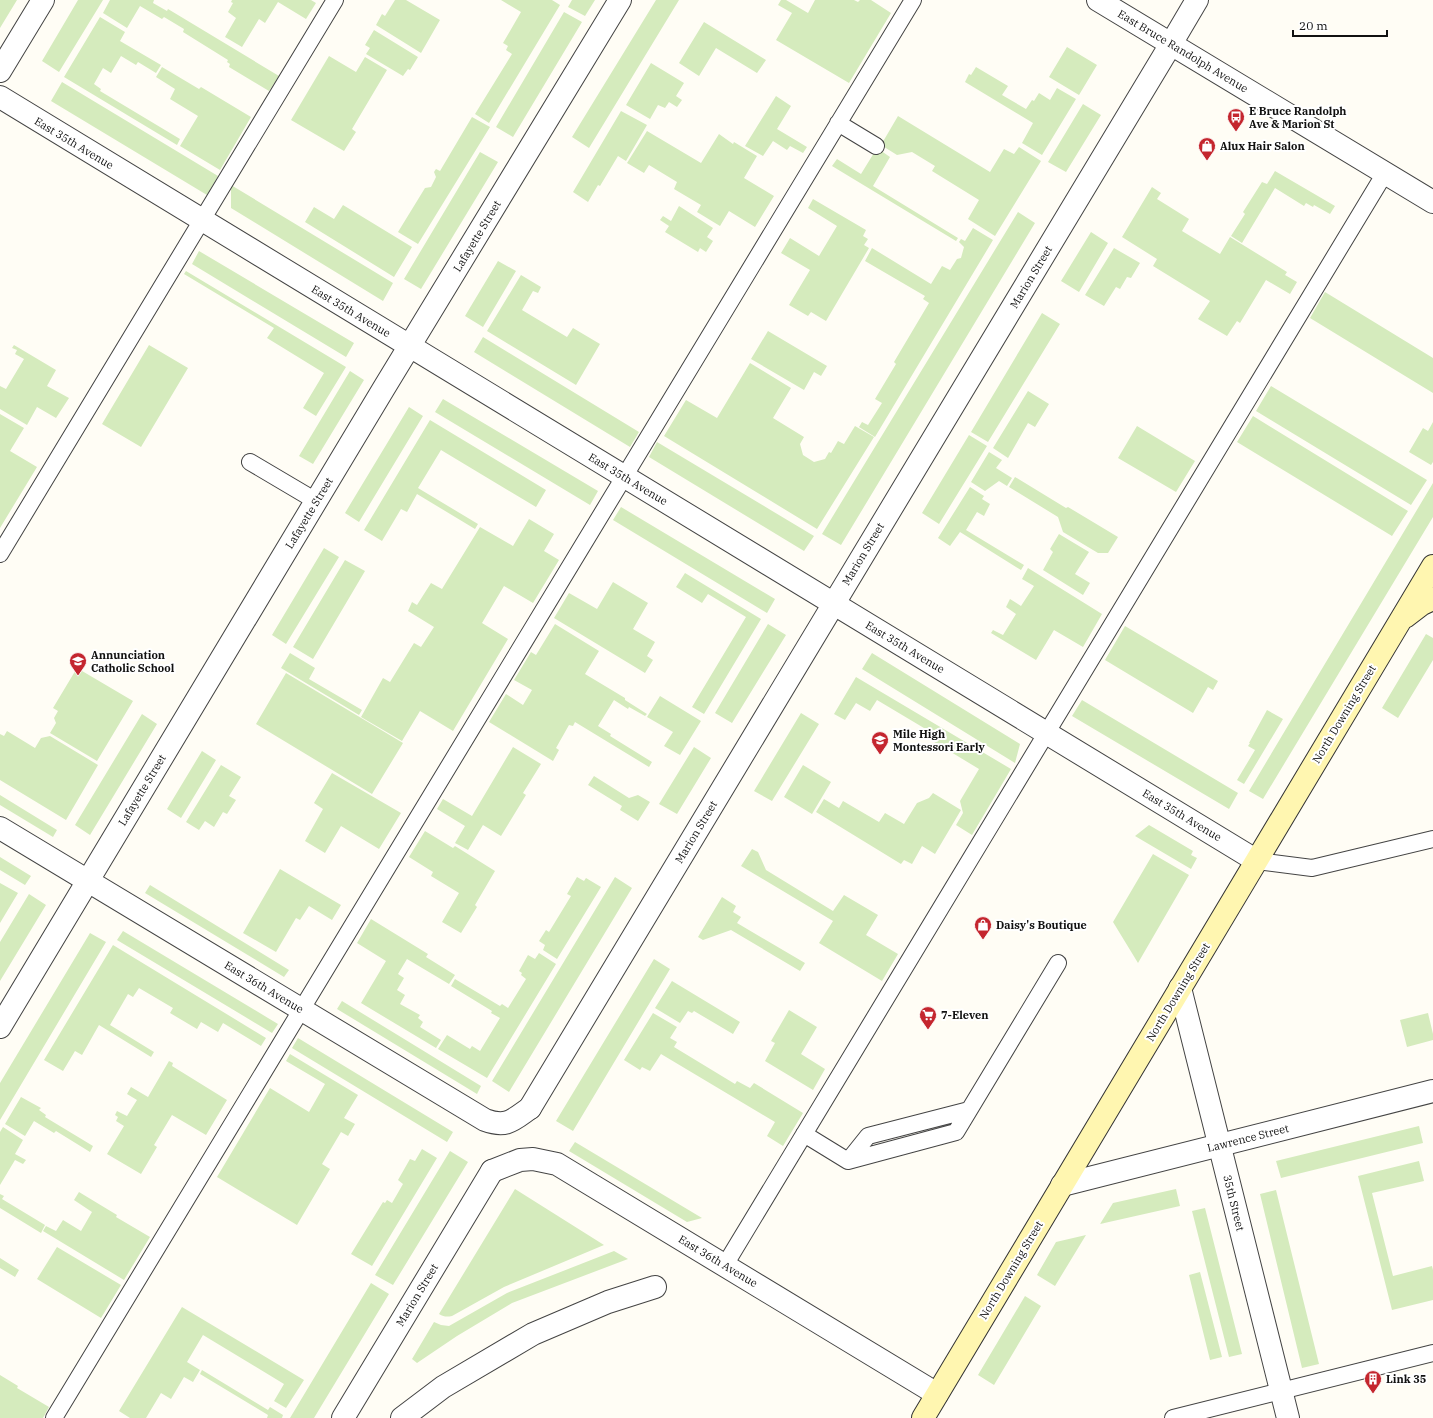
<svg xmlns="http://www.w3.org/2000/svg" width="1433" height="1418" font-family="'IBM Plex Serif',serif">
  <rect width="100%" height="100%" fill="#fffdf5"/>
  <path fill="#d5ebbd" d="M0,0H17L0,28Z
    M78,0H103L59,72L42,61Z
    M110,0H154L153,3L167,11L168,9L279,76L269,91L229,67L230,64L227,62L228,60L183,32L184,29L164,17L162,19L140,6L127,28L103,13Z
    M232,0H311L316,3L306,19L278,2L265,23L259,19L242,47L225,37L236,18L228,12L233,3L231,2Z
    M395,0H406L440,20L421,53L376,25L382,14L385,16Z
    M501,0H552L560,5L489,123L475,114L512,54L506,50L508,46L503,43L521,12Z
    M572,0H595L585,16L568,7Z
    M656,0H679L589,148L572,137Z
    M781,0H786L808,13L815,0H854L858,2L860,0H871L891,13L849,83L776,40L792,13L778,5Z
    M564,12L582,22L513,137L496,127Z
    M100,17L125,32L120,41L161,65L156,73L138,62L136,65L121,56L111,73L103,68L94,84L101,89L100,91L180,139L177,145L64,77Z
    M704,22L766,60L757,73L716,48L699,76L679,63Z
    M374,30L418,57L410,70L408,69L403,76L366,54L370,48L365,45Z
    M1067,47L1097,65L1079,95L1049,77Z
    M329,56L356,72L365,57L387,70L352,129L356,132L344,151L291,120Z
    M651,63L684,83L676,96L682,100L677,107L669,102L665,108L658,105L650,119L626,105Z
    M162,67L199,89L201,87L251,117L220,170L180,146L198,116L170,99L175,89L156,77Z
    M976,67L1008,86L1002,95L1026,109L1032,100L1034,101L1039,93L1050,100L1057,88L1076,99L1042,155L1022,143L1033,123L965,82L969,74L971,75Z
    M62,82L218,176L207,195L51,101Z
    M776,96L791,106L777,129L807,147L803,153L790,146L787,150L773,141L763,156L745,146Z
    M1083,104L1101,115L1066,172L1048,162Z
    M621,111L647,125L626,161L618,156L600,186L598,185L588,202L573,192Z
    M898,116L990,172L1004,149L1014,154L1019,147L1041,161L995,236L968,219L979,200L932,171L935,166L912,152L897,155L881,145Z
    M472,117L490,127L418,244L398,232L425,188L431,187L436,177L434,172L436,169L440,171Z
    M647,131L701,163L719,134L733,144L734,142L757,156L744,178L774,196L755,227L729,211L720,226L697,212L701,205L674,189L677,182L649,165L644,173L627,163Z
    M877,148L890,157L873,186L958,238L956,241L832,166L837,159L861,174Z
    M480,152L498,162L421,289L404,279Z
    M1275,171L1335,206L1330,214L1314,205L1313,207L1306,203L1304,206L1275,188L1242,243L1231,236L1245,214L1243,212L1262,182L1267,184Z
    M231,185L393,283L383,301L231,208Z
    M1152,187L1161,193L1157,199L1189,219L1182,231L1220,254L1230,237L1287,272L1285,275L1297,282L1290,294L1266,280L1240,323L1237,321L1227,336L1198,319L1210,301L1153,266L1157,259L1122,237Z
    M813,199L866,230L863,236L868,239L864,245L869,248L826,321L811,312L808,316L789,305L810,270L781,253L790,238L819,256L837,226L808,208Z
    M343,205L412,247L394,277L305,222L314,207L334,219Z
    M679,206L713,228L707,237L713,241L706,252L700,248L698,252L665,232L669,226L660,220L663,216L671,221Z
    M1018,212L1035,223L841,545L822,534Z
    M973,228L993,240L875,437L859,427L862,422L868,425L882,403L875,399L896,364L894,362L929,303L923,299L925,296L865,261L872,248L931,284L942,266L950,270L957,259L961,258L964,247L959,242L961,239L965,241Z
    M1091,232L1108,243L1079,292L1061,281Z
    M1114,248L1140,263L1131,278L1127,277L1120,289L1116,287L1104,306L1085,295Z
    M199,251L354,343L346,357L192,264Z
    M498,261L516,271L483,327L465,316Z
    M186,271L346,367L316,416L303,408L324,373L267,338L274,328L184,274Z
    M521,275L541,287L538,293L533,291L522,310L567,337L573,328L600,344L576,385L487,331Z
    M1325,292L1433,358V393L1310,318Z
    M1042,313L1060,324L988,442L971,432Z
    M768,331L827,366L821,376L814,372L804,390L751,359Z
    M483,337L639,432L630,447L474,352Z
    M14,345L56,370L47,386L69,398L56,418L37,407L27,425L0,409V386L6,389L24,359L15,354L17,350L12,348Z
    M149,345L188,368L141,447L102,424Z
    M750,363L791,388L773,418L804,437L800,444L803,455L814,462L825,459L829,452L831,453L838,441L844,444L855,426L874,437L817,529L664,436L686,400L717,418Z
    M350,371L364,380L313,464L299,456Z
    M1271,386L1427,480L1411,505L1256,411Z
    M1028,391L1049,404L1035,427L1028,423L1008,458L993,448Z
    M443,399L598,491L590,505L435,412Z
    M409,407L423,416L359,522L345,513Z
    M0,414L24,428L10,451L37,467L0,528Z
    M1253,416L1408,511L1392,536L1237,442Z
    M430,420L546,490L536,507L441,450L418,488L478,524L475,529L417,494L407,512L401,509L382,541L364,530Z
    M1433,422V462L1431,465L1409,452L1423,428L1428,431Z
    M1137,426L1195,461L1176,492L1118,458Z
    M969,435L987,446L939,524L922,513Z
    M657,442L814,536L804,551L649,457Z
    M989,452L1002,460L996,468L1012,478L1007,486L999,481L985,491L971,482Z
    M1015,477L1066,508L1068,507L1118,537L1108,553H1098L1063,532L1058,517L1009,487Z
    M1433,483V517L1263,799L1249,791Z
    M970,487L984,496L982,499L990,504L984,516L977,512L966,530L1024,565L1021,570L960,532L950,546L938,538Z
    M621,507L775,599L767,613L613,520Z
    M529,519L554,534L544,551L559,560L533,603L504,586L482,623L508,639L453,731L420,711L402,741L361,717L383,678L390,682L414,643L421,647L434,627L408,611L412,602L417,605L431,583L442,589L480,527L513,546Z
    M1059,534L1089,552L1075,574L1090,583L1083,595L1043,570L1053,552L1050,549Z
    M324,548L339,557L286,644L272,635Z
    M345,560L365,571L313,659L293,647Z
    M1028,568L1102,614L1083,647L1054,630L1036,660L991,633L993,630L1003,635L1016,614L1006,607L1010,599L1021,606L1034,586L1022,579Z
    M685,573L761,619L704,714L692,707L746,617L708,594L702,603L676,587Z
    M613,582L648,603L633,629L655,642L647,656L653,660L645,673L554,618L569,593L597,609Z
    M555,624L599,651L585,674L625,698V700L647,714L645,716L629,707L628,709L614,700L598,726L611,734L610,736L652,762L649,767L575,722L573,726L569,725L556,748L559,750L553,761L489,722L506,694L523,705L532,690L514,680L531,652L536,655Z
    M768,624L786,635L732,723L715,713Z
    M1125,626L1218,681L1213,690L1208,687L1193,713L1105,660Z
    M1426,634L1433,638V660L1398,718L1382,708Z
    M290,653L315,668L309,679L362,710L359,715L281,668Z
    M872,653L1020,744L1015,763L862,669Z
    M77,668L133,701L97,761L50,733L56,723L54,718L58,711L53,708Z
    M286,673L403,743L372,794L256,724Z
    M856,677L1011,769L972,835L956,825L963,813L960,801L979,769L931,740L934,734L877,700L870,711L856,703L845,720L834,714Z
    M660,696L701,721L680,755L664,746L673,732L647,717Z
    M1082,700L1238,793L1229,809L1072,716Z
    M1267,710L1283,719L1244,784L1237,780L1255,750L1248,746L1250,743H1249Z
    M801,713L819,724L772,801L754,791Z
    M142,714L157,724L90,835L75,825Z
    M7,731L35,748L41,738L50,736L98,765L66,820L0,780V734L4,736Z
    M513,747L541,764L523,793L526,795L501,836L483,825L468,850L455,843L465,826L437,809L443,799L472,816Z
    M694,747L711,758L677,814L659,804Z
    M202,751L216,760L181,818L167,809Z
    M221,765L241,777L229,796L236,800L227,814L223,812L214,827L205,821L199,830L186,822Z
    M803,765L831,782L812,814L784,797Z
    M332,773L401,813L379,849L341,826L325,853L305,841L323,809L314,803Z
    M594,776L629,798L638,795L650,802L638,821L620,810L622,806L588,785Z
    M933,793L961,810L935,854L922,846L912,864L904,860L901,864L816,812L824,799L839,808L843,801L879,822L885,813L904,824L917,803L929,798Z
    M0,795L57,830L53,837L0,805Z
    M1149,825L1193,851L1191,855L1197,858L1191,869L1135,836Z
    M425,831L453,848L455,846L495,871L475,905L477,907L461,933L442,922L459,893L431,876L433,872L409,857Z
    M752,849L758,852L766,870L833,911L844,895L878,915L866,935L898,954L882,981L819,943L833,921L741,866Z
    M1153,854L1189,875L1138,963L1113,922Z
    M0,857L31,876L25,885L0,870Z
    M280,869L341,905L332,920L309,906L300,920L296,918L276,952L243,933Z
    M577,877L584,881L586,878L601,887L557,959L543,950L545,945L539,941L546,930L549,932L571,896L567,894Z
    M615,877L632,888L509,1092L492,1081Z
    M0,883L18,893L0,923Z
    M150,885L289,970L284,977L145,893Z
    M29,894L46,905L0,981V942Z
    M722,897L736,906L733,912L741,917L737,923L805,963L800,971L731,930L703,940L698,937Z
    M371,919L428,954L426,957L455,975L449,984L407,959L398,974L404,978L397,990L405,995L400,1004L420,1015L418,1018L423,1022L420,1027L441,1040L436,1048L361,1003L386,961L357,943Z
    M123,931L278,1024L272,1033L117,940Z
    M90,933L106,942L0,1120V1083Z
    M113,945L266,1038L261,1046L223,1023L218,1032L201,1022L197,1029L170,1013L173,1008L139,988L133,997L128,994L110,1025L154,1052L151,1057L99,1025L82,1055L75,1051L63,1071L44,1060Z
    M539,953L556,964L487,1078L438,1049L447,1035L470,1049L472,1046L480,1051L500,1018L491,1013L492,1011L451,986L455,979L500,1006L502,1004L508,1008L526,979L521,975L522,973L519,971L528,955L535,959Z
    M654,959L670,969L573,1131L556,1121Z
    M672,981L740,1022L733,1034L694,1011L692,1013L688,1011L680,1023L655,1008Z
    M342,1001L481,1086L477,1094L337,1009Z
    M789,1010L817,1027L801,1054L825,1069L813,1090L765,1061L775,1043L771,1041Z
    M653,1013L677,1027L670,1038L677,1042L674,1047L735,1084L737,1081L750,1088L754,1083L803,1113L783,1146L767,1136L775,1122L661,1054L650,1071L642,1067L640,1070L624,1060Z
    M1428,1013L1433,1034V1040L1407,1047L1400,1020Z
    M298,1038L453,1132L447,1142L292,1048Z
    M290,1054L358,1095L344,1118L355,1124L348,1136L341,1132L322,1164L330,1169L297,1225L217,1177L270,1088L309,1112L325,1084L286,1061Z
    M169,1061L173,1063L172,1066L227,1100L206,1135L172,1115L154,1145L157,1147L141,1174L107,1154L124,1126L116,1121L118,1117L115,1115L117,1111L127,1116L137,1100L127,1094L131,1087L148,1097Z
    M21,1097L41,1108L39,1110L46,1115L45,1117L93,1146L90,1152L56,1131L54,1133L34,1121L25,1136L5,1124Z
    M1419,1126L1423,1143L1281,1178L1276,1161Z
    M3,1127L23,1140L15,1154L26,1160L23,1164L15,1160L0,1185V1132Z
    M575,1142L702,1218L687,1222L569,1151Z
    M422,1149L437,1158L372,1266L351,1254L383,1202L385,1203L387,1200L392,1203L403,1184L398,1180L410,1159L415,1161Z
    M450,1151L468,1162L393,1285L375,1275Z
    M1419,1161L1424,1181L1372,1193L1393,1276L1432,1266L1433,1270V1300L1392,1310L1358,1176Z
    M515,1189L604,1245L504,1287L452,1316C447,1317 444,1317 439,1314Z
    M1176,1189L1180,1206L1100,1224L1113,1203Z
    M1276,1190L1319,1364L1302,1368L1260,1194Z
    M79,1192L117,1215L116,1217L150,1237L124,1280L43,1231L46,1226L56,1231L63,1220L81,1231L92,1212L74,1200Z
    M0,1194L4,1196L2,1199L45,1225L41,1233L0,1208Z
    M1205,1208L1242,1354L1229,1357L1192,1211Z
    M1086,1235L1055,1286L1037,1275L1056,1242Z
    M57,1247L121,1285L101,1318L37,1279Z
    M614,1251L628,1259L512,1303L457,1336L417,1363L412,1359L434,1322L441,1325L449,1326L507,1293Z
    M0,1258L19,1270L15,1277L0,1268Z
    M1200,1272L1222,1357L1210,1360L1189,1275Z
    M371,1283L389,1294L314,1418H290Z
    M1025,1296L1041,1306L994,1385L978,1375Z
    M182,1307L304,1380L286,1408L274,1401L284,1384L203,1335L187,1362L200,1370L193,1382L184,1377L171,1399L161,1393L146,1418H130L119,1411Z
    M202,1370L268,1410L270,1407L283,1415L282,1418H267L268,1415L200,1374Z
    M0,1375L18,1386L17,1388L49,1407L43,1418H0Z"/>
  <g fill="none" stroke-linecap="round" stroke-linejoin="round">
    <g stroke="#444" stroke-width="18">
      <path id="service" d="M838,123L876,146
        M250,462L316,501
        M0,554L335,0
        M1257,861L1312,868L1433,839
        M804,1134L848,1161L956,1132L1058,963
        M848,1161L868,1136L969,1110
        M725,1265L1385,173
        M54,1418L913,0
        M1173,1418L1433,1353"/>
    </g>
    <g stroke="#444" stroke-width="24">
      <path id="minor" d="M1171,44L1197,0
        M0,71L43,0
        M0,97L1257,861
        M0,828L485,1120C507,1128 513,1120 530,1108
        M1180,988L1288,1418
        M0,1027L384,388L620,0
        M492,1171L520,1160L533,1159L557,1164L937,1394
        M402,1418L443,1387L533,1334L608,1302L655,1287"/>
    </g>
    <g stroke="#444" stroke-width="24">
      <path id="tertiary" d="M1098,0L1433,202
        M530,1108L1171,44
        M1062,1185L1433,1091
        M343,1418L492,1171"/>
    </g>
    <g stroke="#333" stroke-width="24">
      <path id="secondary" d="M1405,617L1422,604L1433,599
        M923,1418L1433,566"/>
    </g>
    <use href="#service" stroke="#fff" stroke-width="16"/>
    <use href="#minor" stroke="#fff" stroke-width="22"/>
    <use href="#tertiary" stroke="#fff" stroke-width="22"/>
    <use href="#secondary" stroke="#fff6b0" stroke-width="22"/>
  </g>
  <defs>
    <g id="bus-pin" transform="scale(0.9)"><path d="M0 17L-7.5 6A9.5 9.5 0 1 1 7.5 6Z" fill="#c4262e" stroke="#fff"/><path d="M-5-6H5V4H4V6H2V4H-2V6H-4V4H-5ZM-3.5-4V0h7V-4ZM-3.5 1.2v1.5H-2V1.2ZM2 1.2v1.5H3.5V1.2Z" fill="#fff"/></g>
    <g id="shop-pin" transform="scale(0.9)"><path d="M0 17L-7.5 6A9.5 9.5 0 1 1 7.5 6Z" fill="#c4262e" stroke="#fff"/><path d="M-5-2.5h2.3a2.7 3.5 0 0 1 5.4 0H5L5.5 6h-11ZM-1.5-2.5h3a1.5 2.3 0 0 0-3 0Z" fill="#fff"/></g>
    <g id="school-pin" transform="scale(0.9)"><path d="M0 17L-7.5 6A9.5 9.5 0 1 1 7.5 6Z" fill="#c4262e" stroke="#fff"/><path d="M0-5L7-2L0 1L-7-2ZM-4 1L0 2.5L4 1V4Q0 6-4 4Z" fill="#fff"/></g>
    <g id="supermarket-pin" transform="scale(0.9)"><path d="M0 17L-7.5 6A9.5 9.5 0 1 1 7.5 6Z" fill="#c4262e" stroke="#fff"/><path d="M-6-5.5h2.5l.6 2H6L4.5 2H-2.5L-4.4-4H-6ZM-1.5 3.2a1.3 1.3 0 1 0 .1 0ZM3 3.2a1.3 1.3 0 1 0 .1 0Z" fill="#fff"/></g>
    <g id="building-pin" transform="scale(0.9)"><path d="M0 17L-7.5 6A9.5 9.5 0 1 1 7.5 6Z" fill="#c4262e" stroke="#fff"/><path d="M-4-6H4V6H1V3H-1V6H-4ZM-2.5-4.3h1.7v1.8h-1.7ZM.8-4.3h1.7v1.8H.8ZM-2.5-1h1.7V.8h-1.7ZM.8-1h1.7V.8H.8Z" fill="#fff"/></g>
  </defs>
  <g fill-rule="evenodd">
    <use href="#bus-pin" x="1236" y="117"/>
    <use href="#shop-pin" x="1207" y="146"/>
    <use href="#school-pin" x="78" y="661"/>
    <use href="#school-pin" x="880" y="740"/>
    <use href="#shop-pin" x="983" y="925"/>
    <use href="#supermarket-pin" x="928" y="1015"/>
    <use href="#building-pin" x="1373" y="1379"/>
  </g>
  <g text-anchor="middle" dominant-baseline="central" stroke-width="4" stroke-linejoin="round" paint-order="stroke">
    <g font-size="11" fill="#111" stroke="#fff">
      <text transform="translate(1183 51) rotate(31)">East Bruce Randolph Avenue</text>
      <text transform="translate(74 143) rotate(31)">East 35th Avenue</text>
      <text transform="translate(477 236) rotate(-59)">Lafayette Street</text>
      <text transform="translate(1031 277) rotate(-59)">Marion Street</text>
      <text transform="translate(351 311) rotate(31)">East 35th Avenue</text>
      <text transform="translate(628 479) rotate(31)">East 35th Avenue</text>
      <text transform="translate(309 513) rotate(-59)">Lafayette Street</text>
      <text transform="translate(863 554) rotate(-59)">Marion Street</text>
      <text transform="translate(905 647) rotate(31)">East 35th Avenue</text>
      <text transform="translate(1344 714) rotate(-59)">North Downing Street</text>
      <text transform="translate(142 790) rotate(-59)">Lafayette Street</text>
      <text transform="translate(1182 815) rotate(31)">East 35th Avenue</text>
      <text transform="translate(696 832) rotate(-59)">Marion Street</text>
      <text transform="translate(264 987) rotate(31)">East 36th Avenue</text>
      <text transform="translate(1178 992) rotate(-59)">North Downing Street</text>
      <text transform="translate(1248 1138) rotate(-14)">Lawrence Street</text>
      <text transform="translate(1234 1203) rotate(76)">35th Street</text>
      <text transform="translate(718 1261) rotate(31)">East 36th Avenue</text>
      <text transform="translate(1011 1270) rotate(-59)">North Downing Street</text>
      <text transform="translate(417 1295) rotate(-59)">Marion Street</text>
    </g>
    <g font-size="11" font-weight="bold" fill="#111" stroke="#fff" text-anchor="start">
      <text x="1249" y="111">E Bruce Randolph<tspan x="1249" dy="13">Ave &amp; Marion St</tspan></text>
      <text x="1220" y="146">Alux Hair Salon</text>
      <text x="91" y="655">Annunciation<tspan x="91" dy="13">Catholic School</tspan></text>
      <text x="893" y="734">Mile High<tspan x="893" dy="13">Montessori Early</tspan></text>
      <text x="996" y="925">Daisy's Boutique</text>
      <text x="941" y="1015">7-Eleven</text>
      <text x="1386" y="1379">Link 35</text>
    </g>
  </g>
  <path d="M1293 30v6h94v-6" fill="none" stroke="#111111" stroke-width="2"/>
  <text x="1299" y="30" font-size="12" fill="#111111" stroke="#ffffff" stroke-width="3" paint-order="stroke">20 m</text>
</svg>
